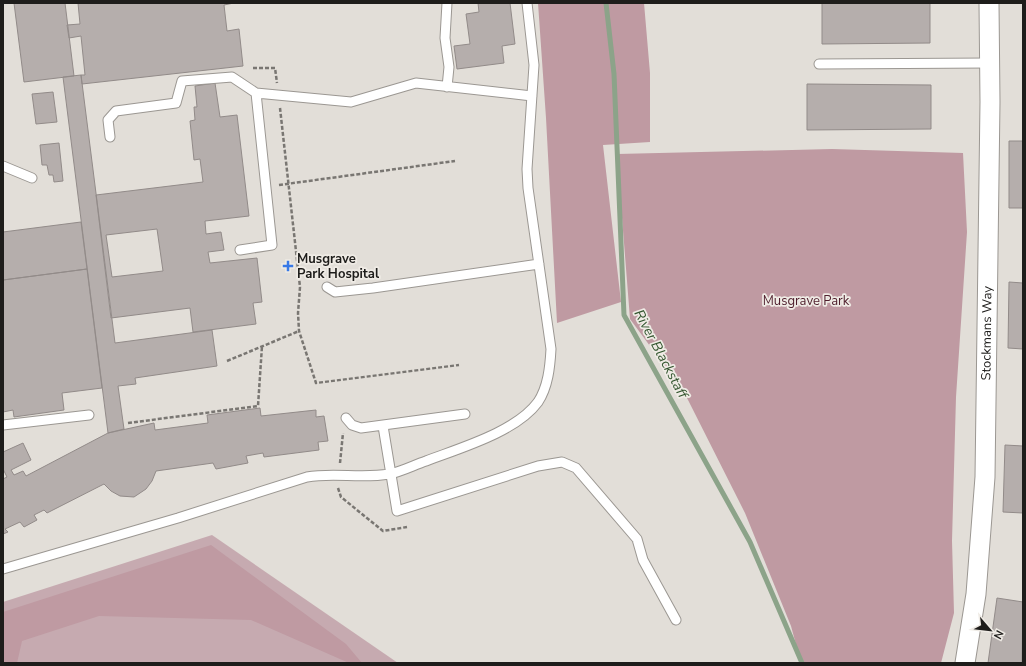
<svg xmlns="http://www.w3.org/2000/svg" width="1026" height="666" font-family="'Nunito Sans',sans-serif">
  <rect width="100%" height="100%" fill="#e2ded8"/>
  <path fill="#c6aab0" d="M212,535L398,663H3V602Z"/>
  <path fill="#bf9aa2" d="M538,3H644L650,73V142L603,145L621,302L557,323L546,118Z
    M832,149L963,153L967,232L956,397L952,541L954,613L941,663H801L791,626L745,513L684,392L630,319L617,154Z
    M211,545L346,644L362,663H349L251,620L99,616L22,641L17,663H3V612Z"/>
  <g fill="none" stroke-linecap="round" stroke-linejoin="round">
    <path stroke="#8ca389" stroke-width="5" d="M606,3L614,74L624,315L750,542L802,663"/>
  </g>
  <path fill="#b5aeac" stroke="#928b89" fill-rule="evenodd" d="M14,3H65L74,76L24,82Z
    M78,3H234L224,5L227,31L239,29L243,66L82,84L81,75H85L81,36L69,38L67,25L80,24Z
    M478,3H510L515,44L502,46L504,63L457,69L454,46L470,44L466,14L479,12Z
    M822,3H930V43L822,44Z
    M81,75L115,343L212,330L217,366L135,378L136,384L118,386L124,429L108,433L63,77Z
    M215,83L220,117L237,115L249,216L205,221L206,234L221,232L224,250L208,252L210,263L257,258L262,302L253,303L256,324L193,332L190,308L111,318L96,195L203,182L200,159L194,160L190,121L195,120L194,107H197L195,86ZM157,229L163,271L112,277L106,235Z
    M807,84L931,85V129L807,130Z
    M53,92L57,122L36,124L32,94Z
    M1009,141H1023V208H1009Z
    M59,143L63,181L54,182L53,175H49L47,165H42L40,145Z
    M81,222L87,269L3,280V232Z
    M87,269L102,388L62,393L64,410L14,417L13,410L3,412V280Z
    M1009,282L1023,283V349L1008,348Z
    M260,408L261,416L316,410V417L324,416L328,441L318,442L319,450L264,457L263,453L246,456L248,463L216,469L213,463L156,471L152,481L146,489L134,497L120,496L111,491L104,484L47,513L44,510L34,515L37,520L24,527L20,522L5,529L8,532L3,534V479L7,477L3,469V452L23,443L31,460L11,470L14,475L23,471L26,476L108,433L154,423L155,430L208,423L207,415Z
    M1005,445L1023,446V513L1003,512Z
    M997,598L1023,602L1022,663H988Z"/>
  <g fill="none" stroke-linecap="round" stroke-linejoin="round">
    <g stroke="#9b9792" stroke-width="11">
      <path id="lane" d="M819,64L990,63
        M447,87L449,67L445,38L447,3
        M110,137L108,120L116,111L176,103L182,81L232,77L256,93L351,102L416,83L532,96
        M3,166L32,178
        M240,250L272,245L256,93
        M327,287L335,292L373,288L539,264
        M346,418L352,425L361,428L465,414
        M3,425L89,415
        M383,426L397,511L538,466L562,462L576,468L637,539L643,560L676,620
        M3,569L178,518L307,477C334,472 361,479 389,474C401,472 414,465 426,461C460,448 516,432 538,402C548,387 550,367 551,349L528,188L527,169L534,65L527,3"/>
    </g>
    <g stroke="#9b9792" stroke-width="21">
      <g id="street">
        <path id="s1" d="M965,663L976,594L985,477L990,102L989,3"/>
      </g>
    </g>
    <path stroke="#797672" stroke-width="2.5" stroke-dasharray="4 2" stroke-linecap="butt" d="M253,68H275L277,83
      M280,108L300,287L298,313L299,331L316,383L459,365
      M279,185L455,161
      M227,361L299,331
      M128,423L258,406L262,346
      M340,463L343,433
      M338,488L341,497L383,531L407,527"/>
    <use href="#lane" stroke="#fff" stroke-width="9"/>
    <use href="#street" stroke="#fff" stroke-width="19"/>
  </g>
  <path fill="#3778e6" stroke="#efebe5" stroke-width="1.5" d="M286 260h4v4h4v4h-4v4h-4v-4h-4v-4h4z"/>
  <g text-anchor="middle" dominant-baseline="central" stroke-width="3.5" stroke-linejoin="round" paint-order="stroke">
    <g font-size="13" font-weight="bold" fill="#1e1d1b" stroke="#efebe5" text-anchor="start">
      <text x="297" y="259">Musgrave<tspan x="297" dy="15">Park Hospital</tspan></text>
    </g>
    <g font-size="13" fill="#4f1f2d" stroke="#efebe5">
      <text x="806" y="301">Musgrave Park</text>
    </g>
    <g font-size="13" fill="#1e1d1b" stroke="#efebe5">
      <text stroke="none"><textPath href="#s1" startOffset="331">Stockmans Way</textPath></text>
    </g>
    <g font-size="14" font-style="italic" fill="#31542d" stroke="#efebe5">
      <text transform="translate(661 354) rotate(62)">River Blackstaff</text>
    </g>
  </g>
  <rect width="1026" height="666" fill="none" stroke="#1e1d1b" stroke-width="8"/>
  <g transform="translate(990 630) rotate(118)" stroke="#efebe5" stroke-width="3" paint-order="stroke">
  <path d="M0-3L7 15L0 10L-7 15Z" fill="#1e1d1b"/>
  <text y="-6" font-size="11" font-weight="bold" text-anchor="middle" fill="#1e1d1b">N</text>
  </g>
</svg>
